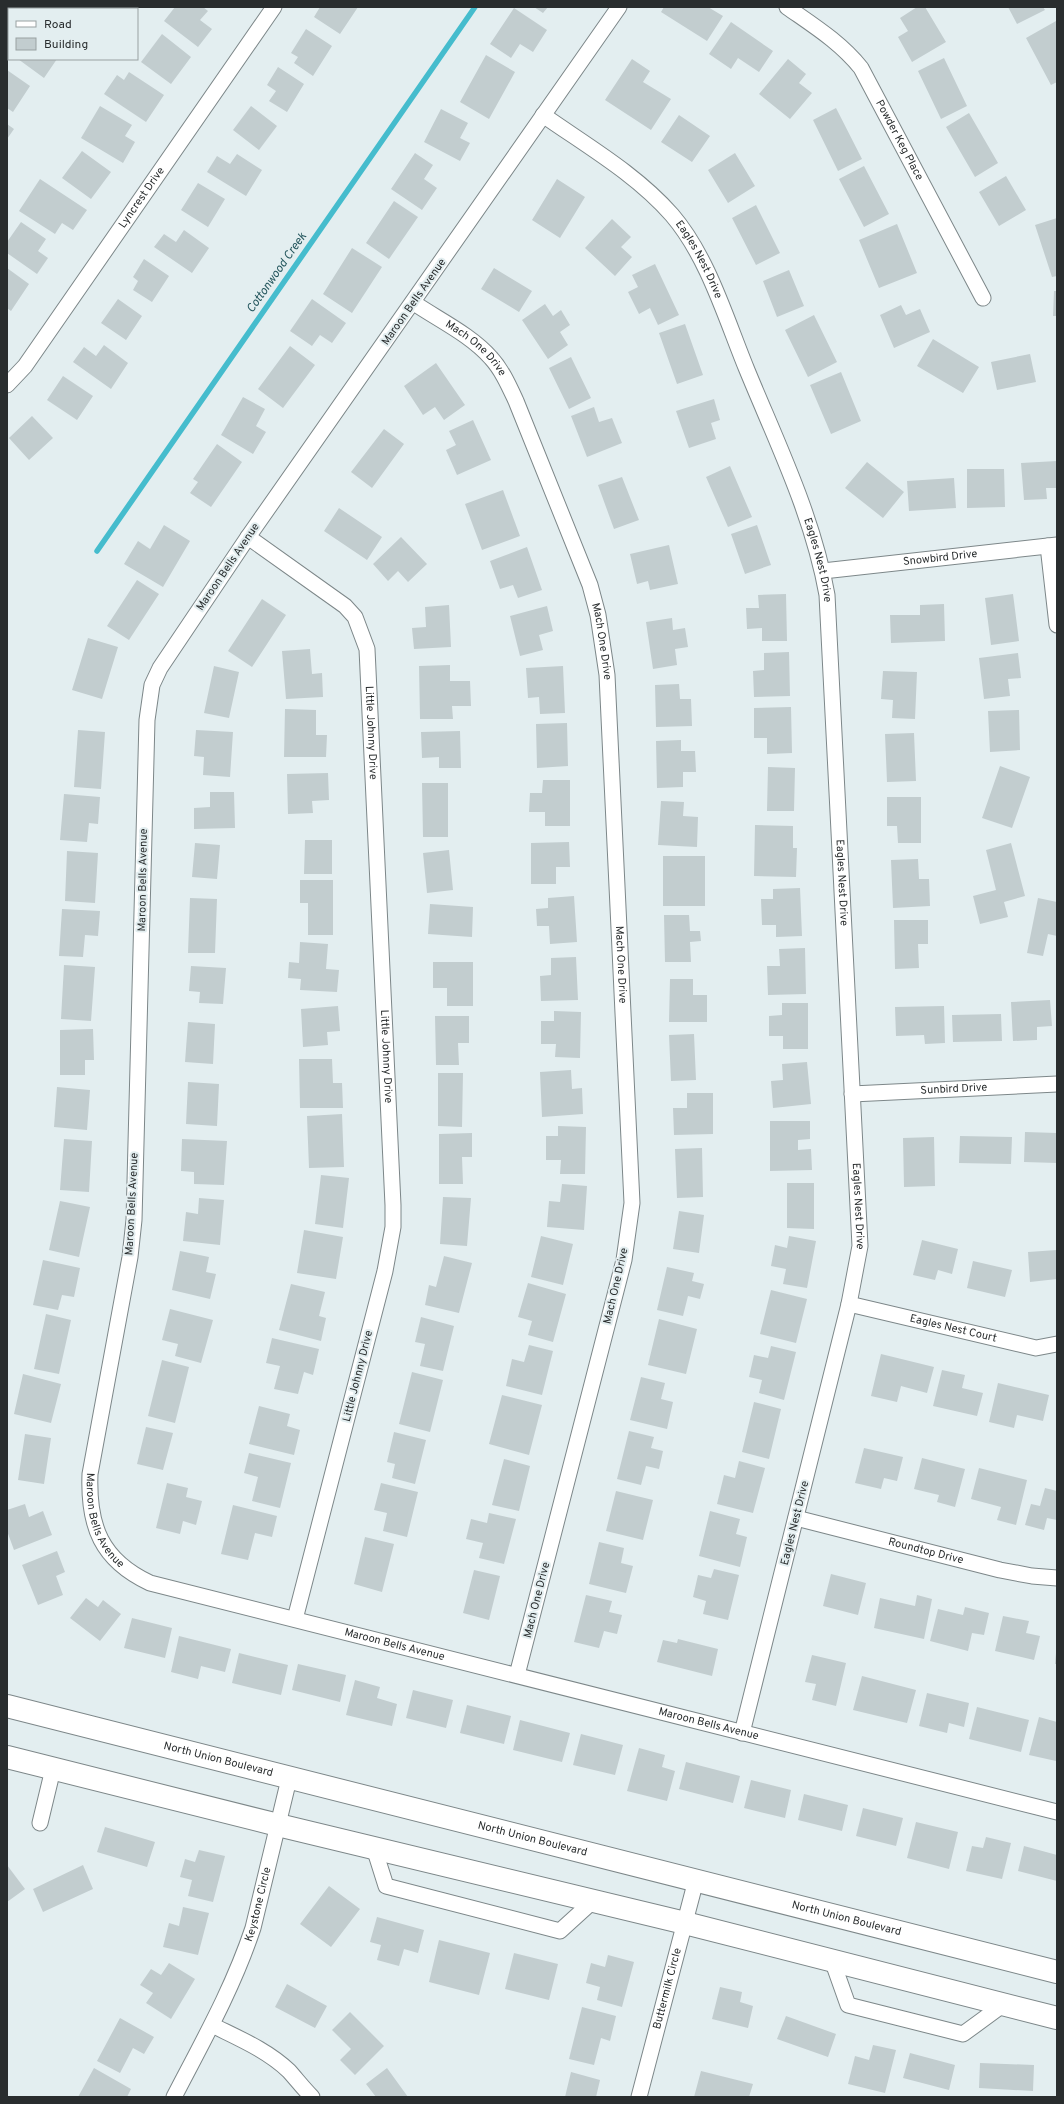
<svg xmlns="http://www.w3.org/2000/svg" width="1064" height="2104" font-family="Overpass,sans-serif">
  <rect width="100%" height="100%" fill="#e3eef0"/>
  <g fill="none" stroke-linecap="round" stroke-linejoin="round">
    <path stroke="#45bccd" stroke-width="5.5" d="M97,551L475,7"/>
  </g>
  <path fill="#c2cdcf" d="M51,7H88L91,9H50Z
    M175,7H203L208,11L200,20L212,29L198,47L164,21Z
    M320,7H358L340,34L314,17Z
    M534,7H548L543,13Z
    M664,7H708L723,16L707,41L661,12Z
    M917,7H925L946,42L912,62L898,37L908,31L900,18Z
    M1008,7H1043L1045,10L1017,24Z
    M514,8L547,30L533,52L520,44L511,58L490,44Z
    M1056,21L1057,82L1051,85L1026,38Z
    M731,22L773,51L759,72L738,58L731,69L709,54Z
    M306,29L332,46L313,76L294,63L298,57L291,53Z
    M162,34L191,57L171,84L141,62Z
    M486,55L515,72L489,119L460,102Z
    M944,58L967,106L941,119L918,71Z
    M18,59H57L44,78Z
    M632,59L650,71L643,82L671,99L651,130L605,100Z
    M788,59L806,74L799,83L812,93L790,119L759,94Z
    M278,67L304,84L287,112L269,101L276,91L267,85Z
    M7,70L30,86L13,112L7,108Z
    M129,72L164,95L146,122L104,94L117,75L124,80Z
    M100,106L132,125L125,136L135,142L123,163L81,138Z
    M251,106L277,126L259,150L233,130Z
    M836,108L862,159L838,171L813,120Z
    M441,109L468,123L460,138L470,143L460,161L424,142Z
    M969,113L998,163L975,177L946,127Z
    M679,115L710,136L692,162L661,142Z
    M7,124L14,129L7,139Z
    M82,151L111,172L91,199L62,178Z
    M415,153L433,165L424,179L437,188L422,210L391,189Z
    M735,153L755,186L728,203L708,170Z
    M237,154L262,170L246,196L207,172L217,156L230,164Z
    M864,166L889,214L864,227L839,179Z
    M1006,176L1026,210L999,226L979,192Z
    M40,179L87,210L73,230L62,223L55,234L19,211Z
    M557,179L585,197L560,238L532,220Z
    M198,183L225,199L208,227L181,210Z
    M394,201L418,217L389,259L366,243Z
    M756,205L780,253L756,265L732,218Z
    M1057,218V276L1052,277L1035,225Z
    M612,219L631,237L621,247L632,257L615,276L585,248Z
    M21,222L46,239L38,251L48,258L37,274L7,253V242Z
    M897,224L917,273L879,288L859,240Z
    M184,230L209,248L192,273L154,247L164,234L176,242Z
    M352,248L382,267L352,313L323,294Z
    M144,259L169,276L152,302L133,290L138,281L133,277Z
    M655,264L679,315L658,325L650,308L639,314L628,292L638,287L632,275Z
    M7,268L29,284L11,311L7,308Z
    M494,268L532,291L519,312L481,289Z
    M789,270L804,306L777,317L763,281Z
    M1054,291H1057V316H1053Z
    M118,299L142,316L126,340L101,323Z
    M312,299L346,323L332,343L320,335L312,346L290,331Z
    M545,304L553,316L561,310L570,325L560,332L568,345L548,359L522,320Z
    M901,305L906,315L920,309L930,332L894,348L880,315Z
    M814,315L837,362L808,377L785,330Z
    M685,324L703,375L677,384L659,333Z
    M933,339L979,367L963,393L917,366Z
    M104,345L128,363L111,389L73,362L84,347L96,356Z
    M290,346L315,365L283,408L258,389Z
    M1030,354L1036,382L997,390L991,362Z
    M571,357L591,398L569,409L549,368Z
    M436,363L465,405L444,420L435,407L423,415L404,386Z
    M841,372L861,421L831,434L810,385Z
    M63,376L93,396L77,420L47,400Z
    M243,397L265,409L256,426L266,432L253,454L221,435Z
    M714,399L720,420L711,423L716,439L689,448L676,411Z
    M594,407L599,422L612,418L622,443L587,457L571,416Z
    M32,416L53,438L29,460L9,438Z
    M473,420L491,460L457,475L446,450L456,445L449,431Z
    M384,429L404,444L372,488L351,472Z
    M217,444L242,462L211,507L190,493L198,482L193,479Z
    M1057,461V488H1046L1047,499L1024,500L1021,463Z
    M867,462L904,492L883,518L845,488Z
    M730,466L752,517L728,527L706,477Z
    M967,469H1004L1005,507L967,508Z
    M622,477L639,520L614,529L598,485Z
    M954,478L956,508L909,511L907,481Z
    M503,490L520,536L482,550L465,504Z
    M339,508L382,537L367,560L324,531Z
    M164,525L190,541L163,587L124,564L138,541L150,549Z
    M757,525L771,565L745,574L731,534Z
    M401,537L427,564L408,582L398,571L388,581L373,564Z
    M669,545L678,584L650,590L648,581L637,584L630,554Z
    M527,547L542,590L518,598L513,585L500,589L490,561Z
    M137,580L159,594L129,640L107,626Z
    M786,594L787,641H762V628L747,629L746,608H759L758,595Z
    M1013,594L1019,641L991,645L985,598Z
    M262,599L286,615L252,667L228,651Z
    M944,604L945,641L891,643L890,615H920V605Z
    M449,605L451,647L414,649L412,628L426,627L425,607Z
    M547,606L553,631L539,635L543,650L520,656L510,616Z
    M672,618L673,630L685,628L688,647L675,649L677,665L653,669L646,622Z
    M88,638L118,647L102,699L72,690Z
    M310,649L312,674L322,673L323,697L286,699L282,651Z
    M789,652L790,696L754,697L753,671L764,670V653Z
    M1018,653L1021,678L1008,679L1010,696L984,699L979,658Z
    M450,665V681H470L471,706H452L453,719H420L419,666Z
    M214,666L239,672L229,718L204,713Z
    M563,666L565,713L540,714L539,697L528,698L526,668Z
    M883,671L917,672L915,719L892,718L893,700L881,699Z
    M679,684L680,699H691L692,726L656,727L655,685Z
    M791,707L792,753L767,754V738H754V708Z
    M285,709L316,710V735H327L326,757H284Z
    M1019,710L1020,750L990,752L988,711Z
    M567,723L568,766L537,768L536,724Z
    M78,730L105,732L101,789L74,787Z
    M196,730L233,732L230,777L203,775L204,757L194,756Z
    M460,731L461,768H439V757L422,758L421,732Z
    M914,733L916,781L887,782L885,734Z
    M681,740V751H695L696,772H683V787L657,788L656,741Z
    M1000,766L1030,777L1012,828L982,818Z
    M768,767L795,768L794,811H767Z
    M328,773L329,800L312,801L313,813L288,814L287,774Z
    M543,780H570V826H545V812H529L530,793H542Z
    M422,783H448V837H423Z
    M210,792H234L235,828L194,829V808L210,807Z
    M64,794L100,797L98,824L89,823L87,842L60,840Z
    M887,797H921V843H898L897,826H887Z
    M661,801L684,802L683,816L698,817L697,847L658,845Z
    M755,825L793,826V848H797L796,877L754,876Z
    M305,840H332V874H304Z
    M569,842L570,867H556V884H531V843Z
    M195,843L220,845L217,879L192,877Z
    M1011,843L1025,896L1004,902L1008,917L980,924L973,896L996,890L986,850Z
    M449,850L453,890L427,893L423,853Z
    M67,851L98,853L95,903L65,901Z
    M663,856H705V906H663Z
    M918,859L919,879H929L930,906L893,908L891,860Z
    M300,880H333V935H308V903H300Z
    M800,888L802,936L776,937V925H762L761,899H773V889Z
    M574,896L577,942L550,944L549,926H537L536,909L548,908V898Z
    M190,898L217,899L215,953H188Z
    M1038,898L1057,902V936L1048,934L1043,956L1027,953Z
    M430,904L473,907L472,937L428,934Z
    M62,909L100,911L98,936L85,935L83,957L59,956Z
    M664,915H689L690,931H700L701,941L690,942L691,962H665Z
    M894,920H928V944H918L919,968L895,969Z
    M300,942L328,944L326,969L339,970L337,992L300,990L301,979L288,978L289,962L299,963Z
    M805,948L806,994L768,995L767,966H780L779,949Z
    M576,957L578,1000L541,1001L540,976L551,975V958Z
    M433,962H473V1006H447V988H433Z
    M64,965L95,967L91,1021L61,1019Z
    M191,966L226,968L223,1004L199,1003L200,992L189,991Z
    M670,979H693V995H707V1022H669Z
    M1050,1000L1052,1026L1037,1027V1040L1013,1041L1011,1002Z
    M782,1003H808V1049H783V1036H769V1016L782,1015Z
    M338,1006L340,1031L327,1032L328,1045L303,1047L301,1009Z
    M944,1006L945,1043L925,1044L924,1035L896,1036L895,1007Z
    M554,1011L581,1012L580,1058L555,1057L556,1044H541V1021H554Z
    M1001,1014L1002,1041L953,1042L952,1015Z
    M435,1016H469V1043H458L459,1065H436Z
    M188,1022L215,1024L213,1064L185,1062Z
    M93,1029L94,1060H85V1075H60V1030Z
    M694,1034L696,1080L671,1081L669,1035Z
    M299,1059H332L333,1083H342L343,1108H300Z
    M807,1062L811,1104L773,1108L771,1081L783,1080L782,1064Z
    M571,1070L572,1089L582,1088L583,1114L542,1117L540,1072Z
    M438,1073H463L462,1127L438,1126Z
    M188,1082L219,1084L217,1126L186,1124Z
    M57,1087L90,1090L87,1130L54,1127Z
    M687,1093H713V1134L674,1135L673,1108H687Z
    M342,1114L344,1167L309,1168L307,1116Z
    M770,1121H810V1139L798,1140V1150L811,1149L812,1170L770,1171Z
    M558,1126L586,1127L585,1174H560L561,1160H546V1136H558Z
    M1025,1132L1057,1133V1163L1024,1162Z
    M472,1133V1157H462L463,1184H439V1134Z
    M960,1136L1012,1137L1011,1164L959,1163Z
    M934,1137L935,1186L904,1187L903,1138Z
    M64,1139L92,1141L89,1192L60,1190Z
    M182,1139L227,1141L224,1185L194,1184V1172L181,1171Z
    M702,1148L703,1197L677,1198L675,1149Z
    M321,1175L349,1178L343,1228L315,1224Z
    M787,1183H814V1229L787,1228Z
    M562,1184L587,1186L584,1230L547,1227L549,1201L560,1202Z
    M443,1197L471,1198L467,1246L440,1244Z
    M199,1198L224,1200L220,1245L183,1241L186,1212L198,1214Z
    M60,1201L90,1207L79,1257L49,1250Z
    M679,1211L704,1215L699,1253L673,1249Z
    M304,1230L343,1237L336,1279L297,1273Z
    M541,1236L573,1244L563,1285L531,1277Z
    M789,1236L816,1241L807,1288L783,1284L786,1269L771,1266L775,1245L787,1248Z
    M922,1240L958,1249L952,1274L938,1270L935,1280L913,1275Z
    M1057,1250V1279L1030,1282L1028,1252Z
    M180,1251L209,1257L206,1272L216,1274L210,1299L172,1290Z
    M444,1256L472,1263L459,1313L425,1305L429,1285L436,1287Z
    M43,1260L80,1268L74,1297L62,1295L58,1310L33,1305Z
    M973,1261L1012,1270L1005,1297L967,1288Z
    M667,1267L694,1273L692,1281L704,1284L700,1299L688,1296L683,1316L657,1310Z
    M528,1283L566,1294L553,1342L528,1335L532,1321L518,1317Z
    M291,1284L325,1292L319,1316L326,1318L321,1341L279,1330Z
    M771,1290L807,1299L796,1343L760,1334Z
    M170,1309L213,1320L201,1363L175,1356L178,1344L162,1340Z
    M46,1314L71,1320L59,1374L34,1369Z
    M421,1317L454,1326L443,1371L420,1366L425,1344L415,1342Z
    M659,1319L697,1329L686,1374L648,1365Z
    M272,1338L319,1349L313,1375L304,1372L298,1394L274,1389L280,1366L266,1363Z
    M529,1345L553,1351L542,1395L506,1386L512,1359L524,1362Z
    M771,1346L796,1352L784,1400L759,1393L762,1380L749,1377L754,1355L768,1358Z
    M881,1354L934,1367L927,1393L901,1386L897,1402L871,1396Z
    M162,1360L189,1367L175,1423L148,1416Z
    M942,1370L965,1375L962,1388L983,1393L977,1416L933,1406Z
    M412,1372L443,1380L430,1432L399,1424Z
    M23,1374L61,1384L51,1423L14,1414Z
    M641,1377L665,1383L661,1399L673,1402L667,1429L630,1420Z
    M998,1383L1049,1395L1043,1421L1017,1415L1014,1428L989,1422Z
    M502,1395L542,1405L529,1455L489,1444Z
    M754,1402L781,1409L769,1459L742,1452Z
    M259,1406L290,1414L287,1426L300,1430L294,1455L249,1444Z
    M146,1427L173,1433L163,1470L137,1464Z
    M629,1431L654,1437L651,1448L663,1451L659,1469L646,1466L641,1485L617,1479Z
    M394,1432L426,1440L415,1484L392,1478L395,1464L387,1462Z
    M25,1434L51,1438L44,1484L18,1480Z
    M864,1448L903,1457L897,1481L884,1478L881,1489L855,1483Z
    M249,1453L291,1463L280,1508L252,1501L258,1477L244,1473Z
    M922,1458L965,1469L955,1507L937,1502L939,1495L914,1489Z
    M504,1459L530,1466L519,1511L492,1505Z
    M739,1461L765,1468L753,1513L717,1504L724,1475L735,1478Z
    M979,1468L1027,1480L1016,1525L997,1520L1001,1507L971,1499Z
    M167,1483L188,1488L186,1497L202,1501L196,1525L183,1521L180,1534L156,1528Z
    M381,1483L418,1492L407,1537L383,1531L387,1513L374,1510Z
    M1045,1488L1057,1491V1520L1047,1518L1044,1530L1025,1525L1031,1504L1040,1506Z
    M616,1491L653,1500L643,1540L606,1531Z
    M25,1504L29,1517L43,1511L52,1535L14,1550L7,1531V1510Z
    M233,1505L277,1516L272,1537L255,1533L248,1560L221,1554Z
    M710,1511L740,1519L736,1534L747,1537L740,1567L699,1556Z
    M489,1513L516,1519L504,1564L479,1558L483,1543L466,1539L471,1519L487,1523Z
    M365,1537L394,1544L382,1592L354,1584Z
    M599,1542L624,1548L621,1563L633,1566L626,1593L589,1584Z
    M57,1551L65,1572L56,1576L63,1595L38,1605L22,1565Z
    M714,1569L739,1575L728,1620L703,1614L706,1601L693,1597L698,1575L711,1578Z
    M474,1570L500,1576L489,1620L463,1613Z
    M831,1574L866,1583L858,1615L823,1606Z
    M586,1595L612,1601L609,1612L622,1615L617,1634L604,1631L599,1648L574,1642Z
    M917,1595L932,1599L924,1639L874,1628L880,1598L915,1606Z
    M86,1598L98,1607L103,1600L121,1614L100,1641L70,1618Z
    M965,1607L989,1613L984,1635L972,1633L968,1651L930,1641L938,1609L963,1615Z
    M1003,1616L1029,1621L1026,1633L1040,1636L1034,1660L995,1651Z
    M132,1618L172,1628L165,1658L124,1648Z
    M179,1636L231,1649L225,1672L201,1666L198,1679L171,1672Z
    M678,1639L718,1649L712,1676L657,1662L663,1640L677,1643Z
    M239,1653L288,1665L281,1695L232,1683Z
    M1056,1653H1057V1664H1055Z
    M812,1655L846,1663L836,1706L812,1700L816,1684L805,1682Z
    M298,1664L346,1675L340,1702L292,1690Z
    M862,1676L916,1690L907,1723L853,1710Z
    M355,1680L380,1687L377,1698L397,1704L392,1726L346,1715Z
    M413,1690L453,1700L446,1728L406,1718Z
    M927,1693L969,1703L964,1727L949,1723L947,1733L919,1726Z
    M467,1705L511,1716L504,1744L460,1733Z
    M977,1707L1029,1720L1021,1752L969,1739Z
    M1039,1717L1057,1722L1056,1761L1029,1755Z
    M520,1720L570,1733L562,1762L513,1750Z
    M581,1734L623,1745L615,1775L573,1765Z
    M639,1748L665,1755L662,1767L675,1771L667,1801L627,1791Z
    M686,1762L740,1776L733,1803L679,1789Z
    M751,1780L791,1790L785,1818L744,1808Z
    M804,1794L848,1805L842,1831L798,1820Z
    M863,1808L903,1818L896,1846L856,1836Z
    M916,1822L958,1832L949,1869L907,1858Z
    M105,1827L155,1842L147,1867L97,1852Z
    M986,1837L1011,1843L1002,1879L966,1871L972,1846L983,1848Z
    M1024,1846L1057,1855V1881L1018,1871Z
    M199,1850L225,1856L213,1902L188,1896L192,1880L180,1877L185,1859L195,1862Z
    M7,1865L25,1889L7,1902Z
    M83,1865L93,1889L43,1912L33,1889Z
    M329,1886L360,1909L331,1947L300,1924Z
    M183,1907L209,1913L198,1955L163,1947L169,1923L179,1926Z
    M377,1917L424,1930L418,1953L404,1949L399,1966L377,1960L381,1945L370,1942Z
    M439,1940L490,1953L479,1995L429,1982Z
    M514,1953L558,1964L549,2000L505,1989Z
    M608,1955L634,1962L622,2007L597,2000L600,1987L586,1983L591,1963L605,1967Z
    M169,1963L195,1979L171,2019L146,2003L153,1993L140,1985L151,1969L161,1975Z
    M287,1984L327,2006L315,2028L275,2007Z
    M720,1987L742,1992L740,2002L753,2006L748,2028L712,2019Z
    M582,2007L616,2016L610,2041L601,2038L594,2065L569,2059Z
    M350,2012L384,2046L355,2075L340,2060L351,2049L332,2030Z
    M786,2016L836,2034L828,2057L777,2039Z
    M120,2018L154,2037L144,2054L133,2048L120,2073L97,2061Z
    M873,2045L896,2050L885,2093L848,2084L855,2056L869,2060Z
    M910,2053L955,2065L949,2090L903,2078Z
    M980,2063L1034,2065L1033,2091L979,2088Z
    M94,2068L131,2089L127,2097H78Z
    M387,2068L408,2097H376L366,2084Z
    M701,2071L753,2084L749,2097H694Z
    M571,2072L600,2080L596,2097H565Z"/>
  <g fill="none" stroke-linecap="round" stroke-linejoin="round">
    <g stroke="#7d8789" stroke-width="17">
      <g id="minor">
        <path id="s1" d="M619,7L248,537L160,668L152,685L147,720L134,1220L130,1257L90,1474C88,1526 101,1560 150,1583L1057,1812"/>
        <path id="s2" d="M787,7C814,26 840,42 861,68L983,298"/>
        <path id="s3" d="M543,115C587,146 636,174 672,215C708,257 726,319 747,370C777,443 813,516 827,595L860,1246L849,1304L742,1733"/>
        <path id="s4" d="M414,303C439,320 471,335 491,358C502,370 509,386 516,401L590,585L598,615L607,675L632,1203L624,1260L517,1675"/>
        <path id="s5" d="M7,385L25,366L274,7"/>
        <path id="s6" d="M248,537L345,606L355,617L367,649L393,1205V1227L385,1271L295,1619"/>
        <path d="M1048,546L1057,625"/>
        <path id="s7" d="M823,571L1057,545"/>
        <path id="s8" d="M852,1094L1057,1084"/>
        <path id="s9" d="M849,1304L1036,1348L1057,1344"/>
        <path id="s10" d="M796,1518L1000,1570L1032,1576L1057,1578"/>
        <path d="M40,1823L53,1769"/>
        <path d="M374,1848L386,1886L560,1931L593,1901"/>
        <path d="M832,1960L848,2005L963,2034L1004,2004"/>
        <path d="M212,2025C238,2038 267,2050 289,2071C297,2080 304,2089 312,2097"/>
        <path id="s11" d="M174,2097C203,2041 233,1988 253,1928L289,1779"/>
        <path id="s12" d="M639,2097L696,1880"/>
      </g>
    </g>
    <g stroke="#7d8789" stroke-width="24">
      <g id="primary">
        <path id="s13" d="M7,1706L1057,1972"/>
        <path d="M7,1757L278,1825L685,1923L1057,2018"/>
      </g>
    </g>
    <use href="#minor" stroke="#fff" stroke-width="15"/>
    <use href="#primary" stroke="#fff" stroke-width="22"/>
  </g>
  <g text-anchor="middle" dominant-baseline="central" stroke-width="4" stroke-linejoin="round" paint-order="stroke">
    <g font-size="11" fill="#292d2e" stroke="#e3eef0">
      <text stroke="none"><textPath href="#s2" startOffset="178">Powder Keg Place</textPath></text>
      <text stroke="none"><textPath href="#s5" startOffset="231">Lyncrest Drive</textPath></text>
      <text stroke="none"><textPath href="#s3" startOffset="216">Eagles Nest Drive</textPath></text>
      <text transform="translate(414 302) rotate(-55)">Maroon Bells Avenue</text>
      <text stroke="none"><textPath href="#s4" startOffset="77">Mach One Drive</textPath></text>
      <text stroke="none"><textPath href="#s7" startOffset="118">Snowbird Drive</textPath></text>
      <text stroke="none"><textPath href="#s3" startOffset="540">Eagles Nest Drive</textPath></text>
      <text transform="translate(228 567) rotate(-56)">Maroon Bells Avenue</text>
      <text stroke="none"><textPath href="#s4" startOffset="401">Mach One Drive</textPath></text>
      <text stroke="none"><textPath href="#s6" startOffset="252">Little Johnny Drive</textPath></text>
      <text transform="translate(143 880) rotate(-89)">Maroon Bells Avenue</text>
      <text stroke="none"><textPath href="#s3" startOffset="864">Eagles Nest Drive</textPath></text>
      <text stroke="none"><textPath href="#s4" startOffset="725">Mach One Drive</textPath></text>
      <text stroke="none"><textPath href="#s6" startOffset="576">Little Johnny Drive</textPath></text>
      <text stroke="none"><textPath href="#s8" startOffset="102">Sunbird Drive</textPath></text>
      <text transform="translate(132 1204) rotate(-87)">Maroon Bells Avenue</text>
      <text stroke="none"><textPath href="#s3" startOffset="1188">Eagles Nest Drive</textPath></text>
      <text transform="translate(616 1286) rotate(-77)">Mach One Drive</text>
      <text stroke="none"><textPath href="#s9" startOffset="107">Eagles Nest Court</textPath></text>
      <text transform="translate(358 1376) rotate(-76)">Little Johnny Drive</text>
      <text stroke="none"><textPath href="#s1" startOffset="1667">Maroon Bells Avenue</textPath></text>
      <text transform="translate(795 1523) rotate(-76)">Eagles Nest Drive</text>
      <text stroke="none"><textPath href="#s10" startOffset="134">Roundtop Drive</textPath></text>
      <text transform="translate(537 1600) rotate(-76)">Mach One Drive</text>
      <text stroke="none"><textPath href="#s1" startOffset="2003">Maroon Bells Avenue</textPath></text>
      <text stroke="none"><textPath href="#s1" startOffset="2327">Maroon Bells Avenue</textPath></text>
      <text stroke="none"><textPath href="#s13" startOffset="218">North Union Boulevard</textPath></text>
      <text stroke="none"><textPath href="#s13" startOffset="542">North Union Boulevard</textPath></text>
      <text stroke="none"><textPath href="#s11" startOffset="211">Keystone Circle</textPath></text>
      <text stroke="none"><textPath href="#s13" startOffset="866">North Union Boulevard</textPath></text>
      <text stroke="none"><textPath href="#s12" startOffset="112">Buttermilk Circle</textPath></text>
    </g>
    <g font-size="12" font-style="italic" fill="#24565d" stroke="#e3eef0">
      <text transform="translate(277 273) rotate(-55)">Cottonwood Creek</text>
    </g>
  </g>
  <rect width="1064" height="2104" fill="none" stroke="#292d2e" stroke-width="16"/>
  <rect x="8" y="8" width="130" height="52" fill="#e3eef0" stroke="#99a1a2"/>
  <rect x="16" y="21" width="20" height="6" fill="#ffffff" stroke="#99a1a2"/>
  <text x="44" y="28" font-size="12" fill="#292d2e">Road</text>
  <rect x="16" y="38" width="20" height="12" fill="#c2cdcf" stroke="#99a1a2"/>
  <text x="44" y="48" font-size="12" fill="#292d2e">Building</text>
</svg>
